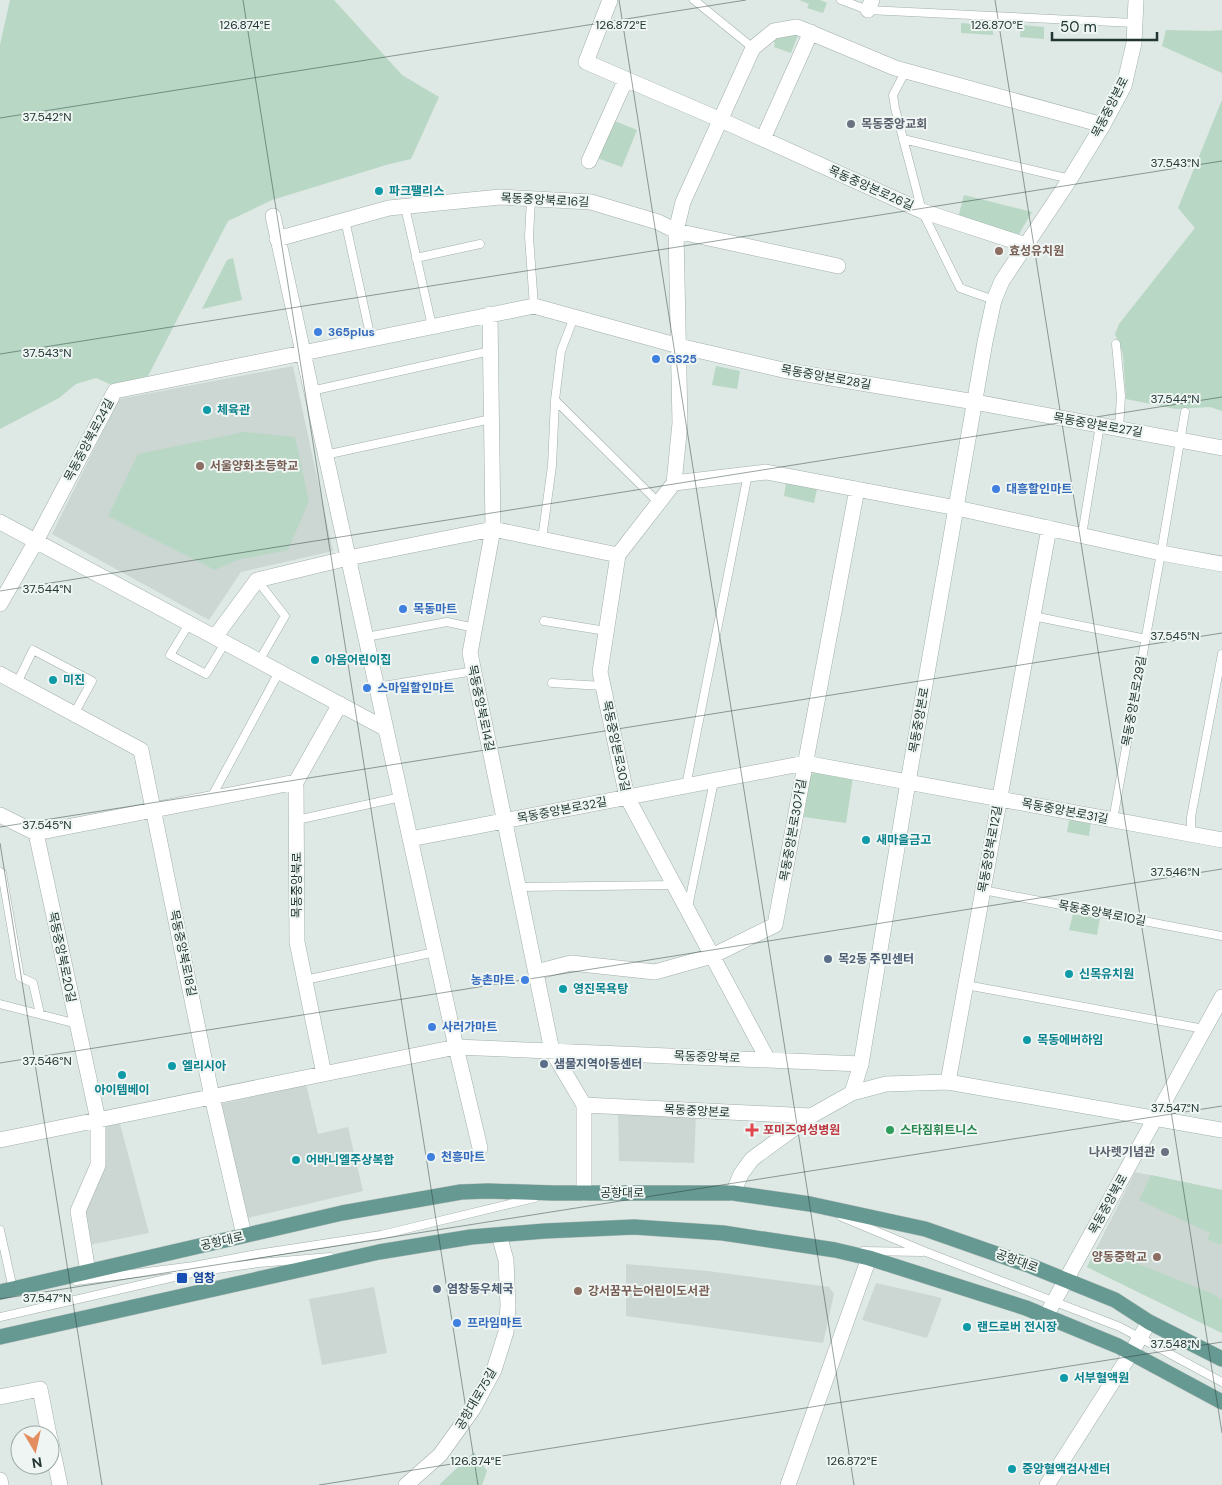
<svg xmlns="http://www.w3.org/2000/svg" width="1222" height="1485" font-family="'DM Sans','Noto Sans KR',sans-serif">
  <rect width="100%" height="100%" fill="#dee8e4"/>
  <path fill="#ccd7d3" d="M293,366L333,551L241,572L209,620L52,534L119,399Z
    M306,1084L318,1134L348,1127L363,1191L248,1218L221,1104Z
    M618,1112L696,1116L694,1163L619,1161Z
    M119,1120L149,1233L89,1245L82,1211L102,1123Z
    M1135,1172L1222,1190V1333L1087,1267Z
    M626,1264L708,1271L829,1287L834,1294L823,1343L626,1316Z
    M876,1283L942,1298L927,1338L862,1320Z
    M374,1287L387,1353L322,1365L309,1299Z"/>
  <path fill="#b8d7c4" d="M10,0H334L402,75L439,97L411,159L386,165L272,200L228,221L148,376L112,385L96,378L76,384L59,398L0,429V45Z
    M799,0H820L827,3L823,13L807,8L809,4Z
    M961,23L993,25V35L961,33Z
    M1021,25L1044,27V39L1020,37Z
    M1166,30L1211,31L1222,30V73L1162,46Z
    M776,35H798L791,53L774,47L775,42L770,41Z
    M1222,100V411L1210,407L1176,409L1126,399L1123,354L1115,334L1119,324L1195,228L1178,208Z
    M612,120L637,130L622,167L597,158Z
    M964,195L1032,212L1019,234L958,218Z
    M233,258L242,300L202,309L227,260Z
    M716,366L740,371L737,389L712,385Z
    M244,432L295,437L309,501L288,550L237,560L215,570L108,516L138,454Z
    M786,483L817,489L814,503L784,496Z
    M817,772L853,777L846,823L804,817L810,775Z
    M1070,816L1091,821L1089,836L1067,832Z
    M1073,914L1100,918L1097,935L1069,930Z
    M1151,1175L1222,1190V1242L1220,1245L1207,1239L1210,1233L1139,1200Z
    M1097,1247L1213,1294L1222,1300V1333L1087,1267Z
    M474,1452L487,1471L482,1485H439Z"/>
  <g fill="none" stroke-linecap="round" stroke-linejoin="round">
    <g stroke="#a2afab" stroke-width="9">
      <path id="lane" d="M694,0L753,48
        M841,0L868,10L1135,23
        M905,72L893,95L895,108L922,211L960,288L994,300
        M903,139L1070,179
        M531,198L529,237L534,306
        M405,207L432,326
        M345,220L371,339
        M416,258L480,244
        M1116,344L1121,396L1119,429
        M311,391L490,351
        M555,400L659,503
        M325,455L491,419
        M1082,535L1100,425
        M542,539L552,466L555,400L561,351L574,317
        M257,580L285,616L259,661
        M1033,616L1146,639
        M544,621L606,631
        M189,624L170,655L206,674L225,643
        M366,637L447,622L475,628
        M17,683L33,650L92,681L74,714
        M552,683L603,686
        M377,687L474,671
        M686,786L748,474
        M211,798L279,672
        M297,820L401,797
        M1113,820L1161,553L1185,412
        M1191,834V817L1222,654
        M0,872L2,873L20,977L33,983L40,1014
        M519,887L674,885
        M983,890L1222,936
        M688,907L714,781
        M305,980L435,952
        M966,985L1204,1029
        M0,1004L77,1024
        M842,1217L926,1252L1120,1327L1222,1382
        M0,1230L13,1289H15
        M863,1251L922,1252
        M76,1281L194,1266L257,1254L381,1235L534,1198
        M0,1317L196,1272L259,1263L330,1257"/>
    </g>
    <g stroke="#a2afab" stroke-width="16">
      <path id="street" d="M610,0L586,62L721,120L922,211L1026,245
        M868,10L872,0
        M763,139L811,32
        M589,161L626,79
        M273,216L456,1047L480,1148
        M277,239L389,208L500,197L591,202L658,222L676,231L838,266
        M490,314L493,529L470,653L552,1051L584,1105V1193
        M674,483L680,423L676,231L683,202L753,48L774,31L797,27L895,68L1103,125
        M0,522L386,729
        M0,604L36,541L115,391L534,306L679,346L783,370L975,402L1222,448
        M215,637L257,580L348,558L493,529L618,555
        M0,674L141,750L212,1097L244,1235
        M0,815L36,833L98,1120V1165L78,1211L88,1272
        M36,833L296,782
        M410,839L805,763L1222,840
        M536,972L571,963L655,972L712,956L775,925L857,489
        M768,1060L627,797L600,672L618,555L674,483L766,472L957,508L1161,553L1222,564
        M324,1074L297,942L296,782L340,704
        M948,1082L1049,528
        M584,1105L811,1116
        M0,1140L456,1047L861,1064
        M1046,1316L1222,997
        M0,1397L40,1389L49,1435
        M50,1438L60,1485
        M0,1480L1,1485
        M406,1485L440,1455L473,1409L494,1370L506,1332L508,1306L506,1260L499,1235
        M788,1485L869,1258
        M1047,1485L1131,1353L1149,1322"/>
    </g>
    <g stroke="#9eb2ad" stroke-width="16">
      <path id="secondary" d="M852,1093L861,1064L908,782L985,342L994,300L1002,281L1070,179L1103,125L1124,86L1134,43L1136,0
        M733,1193L741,1174L752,1159L811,1116L852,1093L886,1084L948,1082L1222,1130"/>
    </g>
    <g stroke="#bcc3c2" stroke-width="16">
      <path id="primary" d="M0,1292L342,1213L461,1192L488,1191L553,1193H733L810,1204L925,1229L1031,1266L1115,1300L1149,1322L1222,1359
        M0,1337L379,1252L471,1237L545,1231L634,1227L723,1233L835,1250L869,1258L1026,1308L1118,1346L1222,1402"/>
    </g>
    <use href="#lane" stroke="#fff" stroke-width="8"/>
    <use href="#street" stroke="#fff" stroke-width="15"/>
    <use href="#secondary" stroke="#fff" stroke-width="15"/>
    <use href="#primary" stroke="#669991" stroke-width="15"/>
  </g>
  <path fill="none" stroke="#213632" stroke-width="1" stroke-opacity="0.45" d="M243,0L478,1485M619,0L854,1485M995,0L1222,1433M0,118L746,0M0,354L1222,161M0,591L1222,397M0,827L1222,633M0,843L102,1485M0,1063L1222,869M0,1299L1222,1106M319,1485L1222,1342"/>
  <g fill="#6b7280" stroke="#eef5f2" stroke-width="2">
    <circle cx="851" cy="124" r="5"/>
    <circle cx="1165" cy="1152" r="5"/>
  </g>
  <g fill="#0f9aa8" stroke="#eef5f2" stroke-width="2">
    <circle cx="379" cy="191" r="5"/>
    <circle cx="207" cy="410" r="5"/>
    <circle cx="315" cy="660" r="5"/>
    <circle cx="53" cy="680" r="5"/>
    <circle cx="866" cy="840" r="5"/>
    <circle cx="1069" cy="974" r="5"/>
    <circle cx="563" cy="989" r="5"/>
    <circle cx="1027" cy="1040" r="5"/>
    <circle cx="172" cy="1066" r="5"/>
    <circle cx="122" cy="1075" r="5"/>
    <circle cx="296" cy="1160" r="5"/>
    <circle cx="967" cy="1327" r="5"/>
    <circle cx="1064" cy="1378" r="5"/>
    <circle cx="1012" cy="1469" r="5"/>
  </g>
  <g fill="#8d6e63" stroke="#eef5f2" stroke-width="2">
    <circle cx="999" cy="251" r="5"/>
    <circle cx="200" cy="466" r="5"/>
    <circle cx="1157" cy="1257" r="5"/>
    <circle cx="578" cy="1291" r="5"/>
  </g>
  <g fill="#3f7fe0" stroke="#eef5f2" stroke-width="2">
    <circle cx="318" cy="332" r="5"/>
    <circle cx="656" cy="359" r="5"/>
    <circle cx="996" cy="489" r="5"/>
    <circle cx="403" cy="609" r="5"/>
    <circle cx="367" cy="688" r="5"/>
    <circle cx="525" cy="980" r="5"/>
    <circle cx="432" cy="1027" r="5"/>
    <circle cx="431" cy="1157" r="5"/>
    <circle cx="457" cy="1323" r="5"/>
  </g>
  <g fill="#5c6f8a" stroke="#eef5f2" stroke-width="2">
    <circle cx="828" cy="959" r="5"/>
    <circle cx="544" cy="1064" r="5"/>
    <circle cx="437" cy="1289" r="5"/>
  </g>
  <path fill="#e0444e" stroke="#eef5f2" stroke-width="2" d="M749.5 1122.5h5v5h5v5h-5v5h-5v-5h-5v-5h5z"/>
  <circle fill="#2e9e5b" stroke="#eef5f2" stroke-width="2" cx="890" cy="1130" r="5"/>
  <rect fill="#1a4fb4" stroke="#eef5f2" stroke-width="2" x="176" y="1272" width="12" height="12" rx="2.5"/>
  <g text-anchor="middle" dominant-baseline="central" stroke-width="4" stroke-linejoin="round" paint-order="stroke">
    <g font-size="12" fill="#213632" stroke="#eef5f2">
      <text transform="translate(1110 107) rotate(-63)">목동중앙본로</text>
      <text transform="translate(871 188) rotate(24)">목동중앙본로26길</text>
      <text transform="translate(545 200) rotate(3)">목동중앙북로16길</text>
      <text transform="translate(826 377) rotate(10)">목동중앙본로28길</text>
      <text transform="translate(1098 425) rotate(10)">목동중앙본로27길</text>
      <text transform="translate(89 440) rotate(-62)">목동중앙북로24길</text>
      <text transform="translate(1134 701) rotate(-80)">목동중앙본로29길</text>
      <text transform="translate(481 708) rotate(78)">목동중앙북로14길</text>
      <text transform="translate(919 720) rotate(-80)">목동중앙본로</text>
      <text transform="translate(616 746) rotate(78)">목동중앙본로30길</text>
      <text transform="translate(562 810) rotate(-11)">목동중앙본로32길</text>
      <text transform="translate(1065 811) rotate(11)">목동중앙본로31길</text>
      <text transform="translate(793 830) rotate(-80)">목동중앙본로30가길</text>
      <text transform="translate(990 849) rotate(-80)">목동중앙북로12길</text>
      <text transform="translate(297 885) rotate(-90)">목동중앙북로</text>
      <text transform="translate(1102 913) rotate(11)">목동중앙북로10길</text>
      <text transform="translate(183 953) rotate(78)">목동중앙북로18길</text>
      <text transform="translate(62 957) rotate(78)">목동중앙북로20길</text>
      <text transform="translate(707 1057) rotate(2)">목동중앙북로</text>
      <text transform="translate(697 1111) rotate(3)">목동중앙본로</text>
      <text x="622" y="1193">공항대로</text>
      <text transform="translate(1108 1204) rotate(-61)">목동중앙북로</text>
      <text transform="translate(222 1241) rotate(-13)">공항대로</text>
      <text transform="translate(1017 1261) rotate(20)">공항대로</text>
      <text transform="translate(476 1399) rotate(-60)">공항대로75길</text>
    </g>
    <g font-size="12" font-weight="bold" fill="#5b616d" stroke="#eef5f2" text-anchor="start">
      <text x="861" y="124">목동중앙교회</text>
      <text x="1155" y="1152" text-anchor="end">나사렛기념관</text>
    </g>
    <g font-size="12" font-weight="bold" fill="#0d838f" stroke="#eef5f2" text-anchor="start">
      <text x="389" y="191">파크팰리스</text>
      <text x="217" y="410">체육관</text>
      <text x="325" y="660">아음어린이집</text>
      <text x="63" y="680">미진</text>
      <text x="876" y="840">새마을금고</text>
      <text x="1079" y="974">신목유치원</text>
      <text x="573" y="989">영진목욕탕</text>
      <text x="1037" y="1040">목동에버하임</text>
      <text x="182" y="1066">엘리시아</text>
      <text x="122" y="1090" text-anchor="middle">아이템베이</text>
      <text x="306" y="1160">어바니엘주상복합</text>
      <text x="977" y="1327">랜드로버 전시장</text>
      <text x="1074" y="1378">서부혈액원</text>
      <text x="1022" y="1469">중앙혈액검사센터</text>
    </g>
    <g font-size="12" font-weight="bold" fill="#785e54" stroke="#eef5f2" text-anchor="start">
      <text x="1009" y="251">효성유치원</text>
      <text x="210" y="466">서울양화초등학교</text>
      <text x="1147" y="1257" text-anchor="end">양동중학교</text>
      <text x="588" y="1291">강서꿈꾸는어린이도서관</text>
    </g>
    <g font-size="12" font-weight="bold" fill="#366cbe" stroke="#eef5f2" text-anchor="start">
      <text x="328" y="332">365plus</text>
      <text x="666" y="359">GS25</text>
      <text x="1006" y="489">대흥할인마트</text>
      <text x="413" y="609">목동마트</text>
      <text x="377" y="688">스마일할인마트</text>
      <text x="515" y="980" text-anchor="end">농촌마트</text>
      <text x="442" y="1027">사러가마트</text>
      <text x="441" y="1157">천흥마트</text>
      <text x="467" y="1323">프라임마트</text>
    </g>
    <g font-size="12" font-weight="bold" fill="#4e5e75" stroke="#eef5f2" text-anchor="start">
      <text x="838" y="959">목2동 주민센터</text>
      <text x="554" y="1064">샘물지역아동센터</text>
      <text x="447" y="1289">염창동우체국</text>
    </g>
    <g font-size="12" font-weight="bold" fill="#be3a42" stroke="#eef5f2" text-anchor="start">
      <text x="763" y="1130">포미즈여성병원</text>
    </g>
    <g font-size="12" font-weight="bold" fill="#27864d" stroke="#eef5f2" text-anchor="start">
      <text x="900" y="1130">스타짐휘트니스</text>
    </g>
    <g font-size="12" font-weight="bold" fill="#164399" stroke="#eef5f2" text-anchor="start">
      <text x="193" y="1278">염창</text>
    </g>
  </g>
  <g font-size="12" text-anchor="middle" fill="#213632" stroke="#eef5f2" stroke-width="4" stroke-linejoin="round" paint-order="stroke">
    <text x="245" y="29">126.874°E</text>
    <text x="621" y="29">126.872°E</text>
    <text x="997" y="29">126.870°E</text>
    <text x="47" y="121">37.542°N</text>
    <text x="1175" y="167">37.543°N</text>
    <text x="47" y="357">37.543°N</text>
    <text x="1175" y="403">37.544°N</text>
    <text x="47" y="593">37.544°N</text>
    <text x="1175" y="640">37.545°N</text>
    <text x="47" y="829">37.545°N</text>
    <text x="1175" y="876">37.546°N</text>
    <text x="47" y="1065">37.546°N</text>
    <text x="1175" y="1112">37.547°N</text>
    <text x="47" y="1302">37.547°N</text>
    <text x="1175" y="1348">37.548°N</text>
    <text x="476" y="1465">126.874°E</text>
    <text x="852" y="1465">126.872°E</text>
  </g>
  <g transform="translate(35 1450) rotate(171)"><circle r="24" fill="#eef5f2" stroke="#9ca9a5"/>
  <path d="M0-4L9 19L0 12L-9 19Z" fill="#e48d60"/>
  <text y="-8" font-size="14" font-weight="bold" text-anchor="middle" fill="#213632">N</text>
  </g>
  <path d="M1052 32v8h105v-8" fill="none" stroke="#213632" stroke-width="2.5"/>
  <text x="1060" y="32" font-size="15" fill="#213632" stroke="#eef5f2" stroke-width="4" paint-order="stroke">50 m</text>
</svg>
